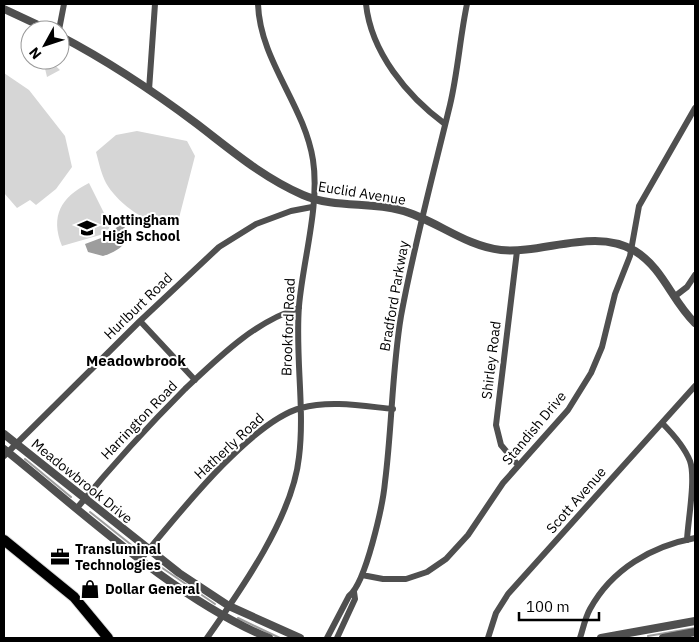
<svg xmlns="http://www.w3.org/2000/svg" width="699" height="642" font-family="'IBM Plex Sans',sans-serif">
  <rect width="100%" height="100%" fill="#fff"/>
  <path fill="#d6d6d6" d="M43,60H49L60,70L47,77Z
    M4,73L29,90L65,136L72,167L56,189L36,205L30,200L17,208L4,193Z
    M137,131L187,141L195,156L179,218C175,219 171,222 168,223C145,225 116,201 106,183C101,173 99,163 96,152L116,135Z
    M89,183L110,225L107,233L62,246C50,216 61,197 89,183Z"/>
  <path fill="#9d9d9d" d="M121,223L129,233C128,245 114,253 103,256L88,252L85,244L109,235Z"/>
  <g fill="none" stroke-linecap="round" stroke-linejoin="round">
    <path stroke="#9d9d9d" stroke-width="2" d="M25,459L71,497
      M90,512L134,547
      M155,563L215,604
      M238,618L280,638
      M648,636L695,628"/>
    <g stroke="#dbdbdb" stroke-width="12">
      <path id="primary" d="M4,540L74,597L108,638"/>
    </g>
    <path stroke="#4f4f4f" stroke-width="6" d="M366,4C371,52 407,96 445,124
      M59,30L64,4
      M149,90L155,4
      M517,251L496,425L501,445L518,465
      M674,297L687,287L695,275
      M140,321L195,380
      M662,423C673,434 684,446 690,461C696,478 688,520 687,540
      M4,456L140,321L219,247L256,224L291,211L312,207
      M77,508C111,467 147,427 185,389C219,357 254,322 299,308
      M141,559C175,518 251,421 301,408C330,400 363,406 393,409
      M362,575L383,579H406L427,572L446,559L468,535L503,483L568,410L591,373L602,347L615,294L630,256L639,206L695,108
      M207,638C241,590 293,516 299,457C305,408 295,356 299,306C303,260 320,205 313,160C304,104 260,61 258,4
      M327,638L349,596C366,583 383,504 385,482C392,427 392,370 401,316C414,245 433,175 450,105C458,71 460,37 467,4
      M337,638L355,599L354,592
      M488,638L496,613L508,594L695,386
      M580,638C583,629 585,618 590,609C612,569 652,546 695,538"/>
    <path stroke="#4f4f4f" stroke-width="8" d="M4,9L49,30
      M60,36C108,61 153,91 197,124C231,150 262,177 303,195C333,208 368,202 400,210C435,219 464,246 501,250C544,254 595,227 635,251C663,268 672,301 695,323
      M4,434L179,573L229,606L300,638
      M4,449C84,513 175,599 269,638
      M601,638L695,621
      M663,638L695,632"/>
    <use href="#primary" stroke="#000" stroke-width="10"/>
  </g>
  <defs>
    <g id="school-bare" transform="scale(1.5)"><path d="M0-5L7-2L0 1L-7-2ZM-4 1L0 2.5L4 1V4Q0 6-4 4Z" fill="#000" stroke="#fff" stroke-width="2.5" paint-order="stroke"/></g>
    <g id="office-bare" transform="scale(1.5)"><path d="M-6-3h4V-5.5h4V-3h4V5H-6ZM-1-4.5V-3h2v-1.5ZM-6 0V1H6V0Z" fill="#000" stroke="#fff" stroke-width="2.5" paint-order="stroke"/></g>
    <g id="shop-bare" transform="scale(1.5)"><path d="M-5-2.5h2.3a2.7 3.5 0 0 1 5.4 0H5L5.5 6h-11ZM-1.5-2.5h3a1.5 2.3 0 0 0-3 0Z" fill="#000" stroke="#fff" stroke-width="2.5" paint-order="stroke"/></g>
  </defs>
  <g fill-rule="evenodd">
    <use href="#school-bare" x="87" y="228"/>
    <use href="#office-bare" x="60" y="557"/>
    <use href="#shop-bare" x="90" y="589"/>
  </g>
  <g text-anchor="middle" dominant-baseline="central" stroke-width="4" stroke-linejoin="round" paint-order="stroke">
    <g font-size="14" fill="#000" stroke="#fff">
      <text transform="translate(362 193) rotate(9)">Euclid Avenue</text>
      <text transform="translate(394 296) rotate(-80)">Bradford Parkway</text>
      <text transform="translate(138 306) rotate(-44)">Hurlburt Road</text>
      <text transform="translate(288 327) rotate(-88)">Brookford Road</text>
      <text transform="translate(491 360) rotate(-83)">Shirley Road</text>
      <text transform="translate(139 420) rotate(-46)">Harrington Road</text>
      <text transform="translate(534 428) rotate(-50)">Standish Drive</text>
      <text transform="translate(229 446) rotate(-43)">Hatherly Road</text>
      <text transform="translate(82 481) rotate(39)">Meadowbrook Drive</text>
      <text transform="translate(576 500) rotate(-49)">Scott Avenue</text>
    </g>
    <g font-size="14" font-weight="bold" fill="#000" stroke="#fff" text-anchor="start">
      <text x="102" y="220">Nottingham<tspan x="102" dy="16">High School</tspan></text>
      <text x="75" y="549">Transluminal<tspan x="75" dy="16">Technologies</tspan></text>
      <text x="105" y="589">Dollar General</text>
    </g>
    <g font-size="15" font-weight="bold" fill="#000" stroke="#fff">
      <text x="136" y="360">Meadowbrook</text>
    </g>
  </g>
  <rect width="699" height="642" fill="none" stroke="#000000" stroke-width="10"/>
  <g transform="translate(45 45) rotate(230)"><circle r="24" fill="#ffffff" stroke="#999999"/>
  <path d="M0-4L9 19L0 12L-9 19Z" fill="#000000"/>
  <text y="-8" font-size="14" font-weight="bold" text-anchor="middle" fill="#000000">N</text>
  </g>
  <path d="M519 612v8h80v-8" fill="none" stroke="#000000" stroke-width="2.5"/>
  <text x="526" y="612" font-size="15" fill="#000000" stroke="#ffffff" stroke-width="4" paint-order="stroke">100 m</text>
</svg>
